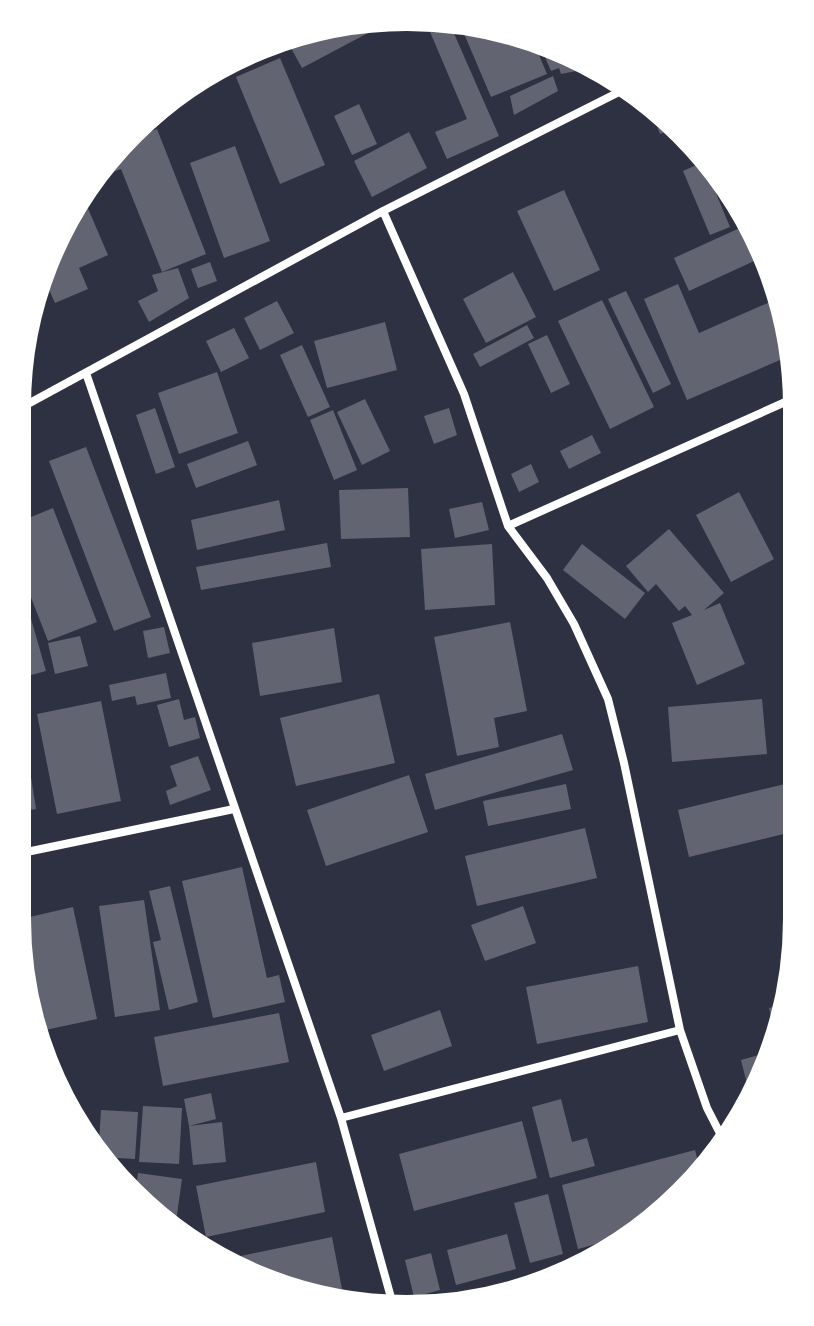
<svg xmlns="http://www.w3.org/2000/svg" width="814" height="1326" font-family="Jost,sans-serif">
  <rect width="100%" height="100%" fill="#2d3142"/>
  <path fill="#626471" d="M356,15L359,16L368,33L302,68L286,39Z
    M425,20L449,22L499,136L447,159L435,132L467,119Z
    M459,22L510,26L531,36L547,74L491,97Z
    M537,39L588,65L587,69L561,74L559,68L551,71Z
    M280,58L325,165L280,184L236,77Z
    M553,76L558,91L514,115L510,96Z
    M654,100L680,126L660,134L648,103Z
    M359,104L377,144L352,155L334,116Z
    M157,129L206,254L162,272L121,169L110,173L103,158L119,144Z
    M409,132L427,168L372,197L354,161Z
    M697,144L715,161L706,165Z
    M235,146L270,241L224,258L190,163Z
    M703,162L730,227L710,235L683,171Z
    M80,190L108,255L79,268L88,289L55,303L39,267L42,256Z
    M564,190L600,270L554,291L517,211Z
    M755,221L761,232L767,255L689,291L674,258Z
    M210,262L217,281L198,288L191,269Z
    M178,268L189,298L149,322L138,301L158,291L152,275Z
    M513,272L536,317L486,343L463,299Z
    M678,284L699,333L779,298L794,354L687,400L644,299Z
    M626,291L671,384L653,393L608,299Z
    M602,300L654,407L610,429L558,321Z
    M277,301L294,333L260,350L244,318Z
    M385,322L397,370L327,388L314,341Z
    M527,325L534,338L480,367L473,354Z
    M234,328L249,358L221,372L206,341Z
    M547,335L570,384L551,393L528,344Z
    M302,345L330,407L308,417L280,355Z
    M217,372L238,433L179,454L158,393Z
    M365,399L390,451L362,465L337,412Z
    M155,408L175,467L156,474L136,415Z
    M449,408L457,435L434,444L424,416Z
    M333,410L357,470L334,480L310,420Z
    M592,435L601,453L569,469L560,451Z
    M248,441L257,465L196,488L187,464Z
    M86,447L151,617L114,631L49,461Z
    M531,464L539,482L519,492L511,474Z
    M408,488L410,537L341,539L339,490Z
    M739,492L774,559L731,582L696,515Z
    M279,500L285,530L197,550L191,520Z
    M482,502L489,530L455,538L449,509Z
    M53,508L97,622L48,641L14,554V524Z
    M669,529L724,593L704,610L720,603L745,664L697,685L672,623L692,615L685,606L679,611L656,584L648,592L626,566Z
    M327,543L331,567L201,590L196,567Z
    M492,544L495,605L425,610L421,549Z
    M582,544L645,593L625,619L563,570Z
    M15,563L46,671L13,680L14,564Z
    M510,622L527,711L494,718L499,747L457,756L434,637Z
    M164,627L170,653L148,658L143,631Z
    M334,628L342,682L260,696L252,643Z
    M80,636L88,666L55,674L48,643Z
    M166,673L171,698L137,705L135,696L112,701L109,685Z
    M13,691L25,747L13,749Z
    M379,694L395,763L296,786L280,718Z
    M179,699L184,720L195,717L200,738L169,747L157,705Z
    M762,699L767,754L672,762L668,707Z
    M101,701L121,801L57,814L37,714Z
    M562,734L573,770L435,810L425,774Z
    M198,756L211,790L170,805L166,791L177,786L170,766Z
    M28,758L36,809L13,813V761Z
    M409,775L428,832L326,866L307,810Z
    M566,784L571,809L488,826L483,801Z
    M785,784L796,831L689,857L678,810Z
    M585,828L597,878L477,906L465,856Z
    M799,841V882H798L788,844Z
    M242,867L267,978L279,975L285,1002L213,1018L182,881Z
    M170,886L198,1002L169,1010L153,942L161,940L149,891Z
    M144,900L160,1010L115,1017L99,906Z
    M523,906L536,943L485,961L471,925Z
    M73,907L97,1019L31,1033L12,921Z
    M638,966L648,1022L537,1044L526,987Z
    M790,1003L783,1027L774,1030L769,1008Z
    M440,1010L452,1046L384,1071L371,1035Z
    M279,1013L289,1062L163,1086L154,1037Z
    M777,1050L772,1070L752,1104L741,1060Z
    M211,1093L216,1119L189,1126L184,1099Z
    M561,1099L572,1142L587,1138L595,1166L550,1178L532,1107Z
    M143,1106L182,1108L179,1164L139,1162Z
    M101,1110L138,1112L135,1159L98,1157Z
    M522,1121L537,1178L414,1211L399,1154Z
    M222,1122L226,1162L193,1165L189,1126Z
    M695,1150L702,1177L644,1231L578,1249L562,1185Z
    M316,1162L325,1212L206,1237L196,1186Z
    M138,1173L182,1179L174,1236L167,1233L135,1198Z
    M548,1194L563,1254L530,1263L514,1203Z
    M507,1234L516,1269L456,1285L447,1250Z
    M332,1237L343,1294L317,1299L280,1293L239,1271L236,1257Z
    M431,1253L440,1290L414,1297L405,1260Z
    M561,1270L563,1276L510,1300L422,1312L421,1308Z"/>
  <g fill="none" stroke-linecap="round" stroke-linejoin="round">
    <path stroke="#fff" stroke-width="8" d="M383,211L464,394L508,526L547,578L574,624L608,699L624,763L680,1030L707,1108L727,1147
      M86,373L341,1118L395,1312
      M15,386L24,406
      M15,411L383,211L631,86
      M508,526L801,395
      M12,855L234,809
      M341,1118L680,1030"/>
  </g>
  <path d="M0 0H814V1326H0ZM407 26H407A381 381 0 0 1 788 407V919A381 381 0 0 1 407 1300H407A381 381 0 0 1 26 919V407A381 381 0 0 1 407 26Z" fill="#fff" fill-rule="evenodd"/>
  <path fill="none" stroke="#fff" stroke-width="10" d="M407 26H407A381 381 0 0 1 788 407V919A381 381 0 0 1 407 1300H407A381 381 0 0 1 26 919V407A381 381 0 0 1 407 26Z"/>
</svg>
